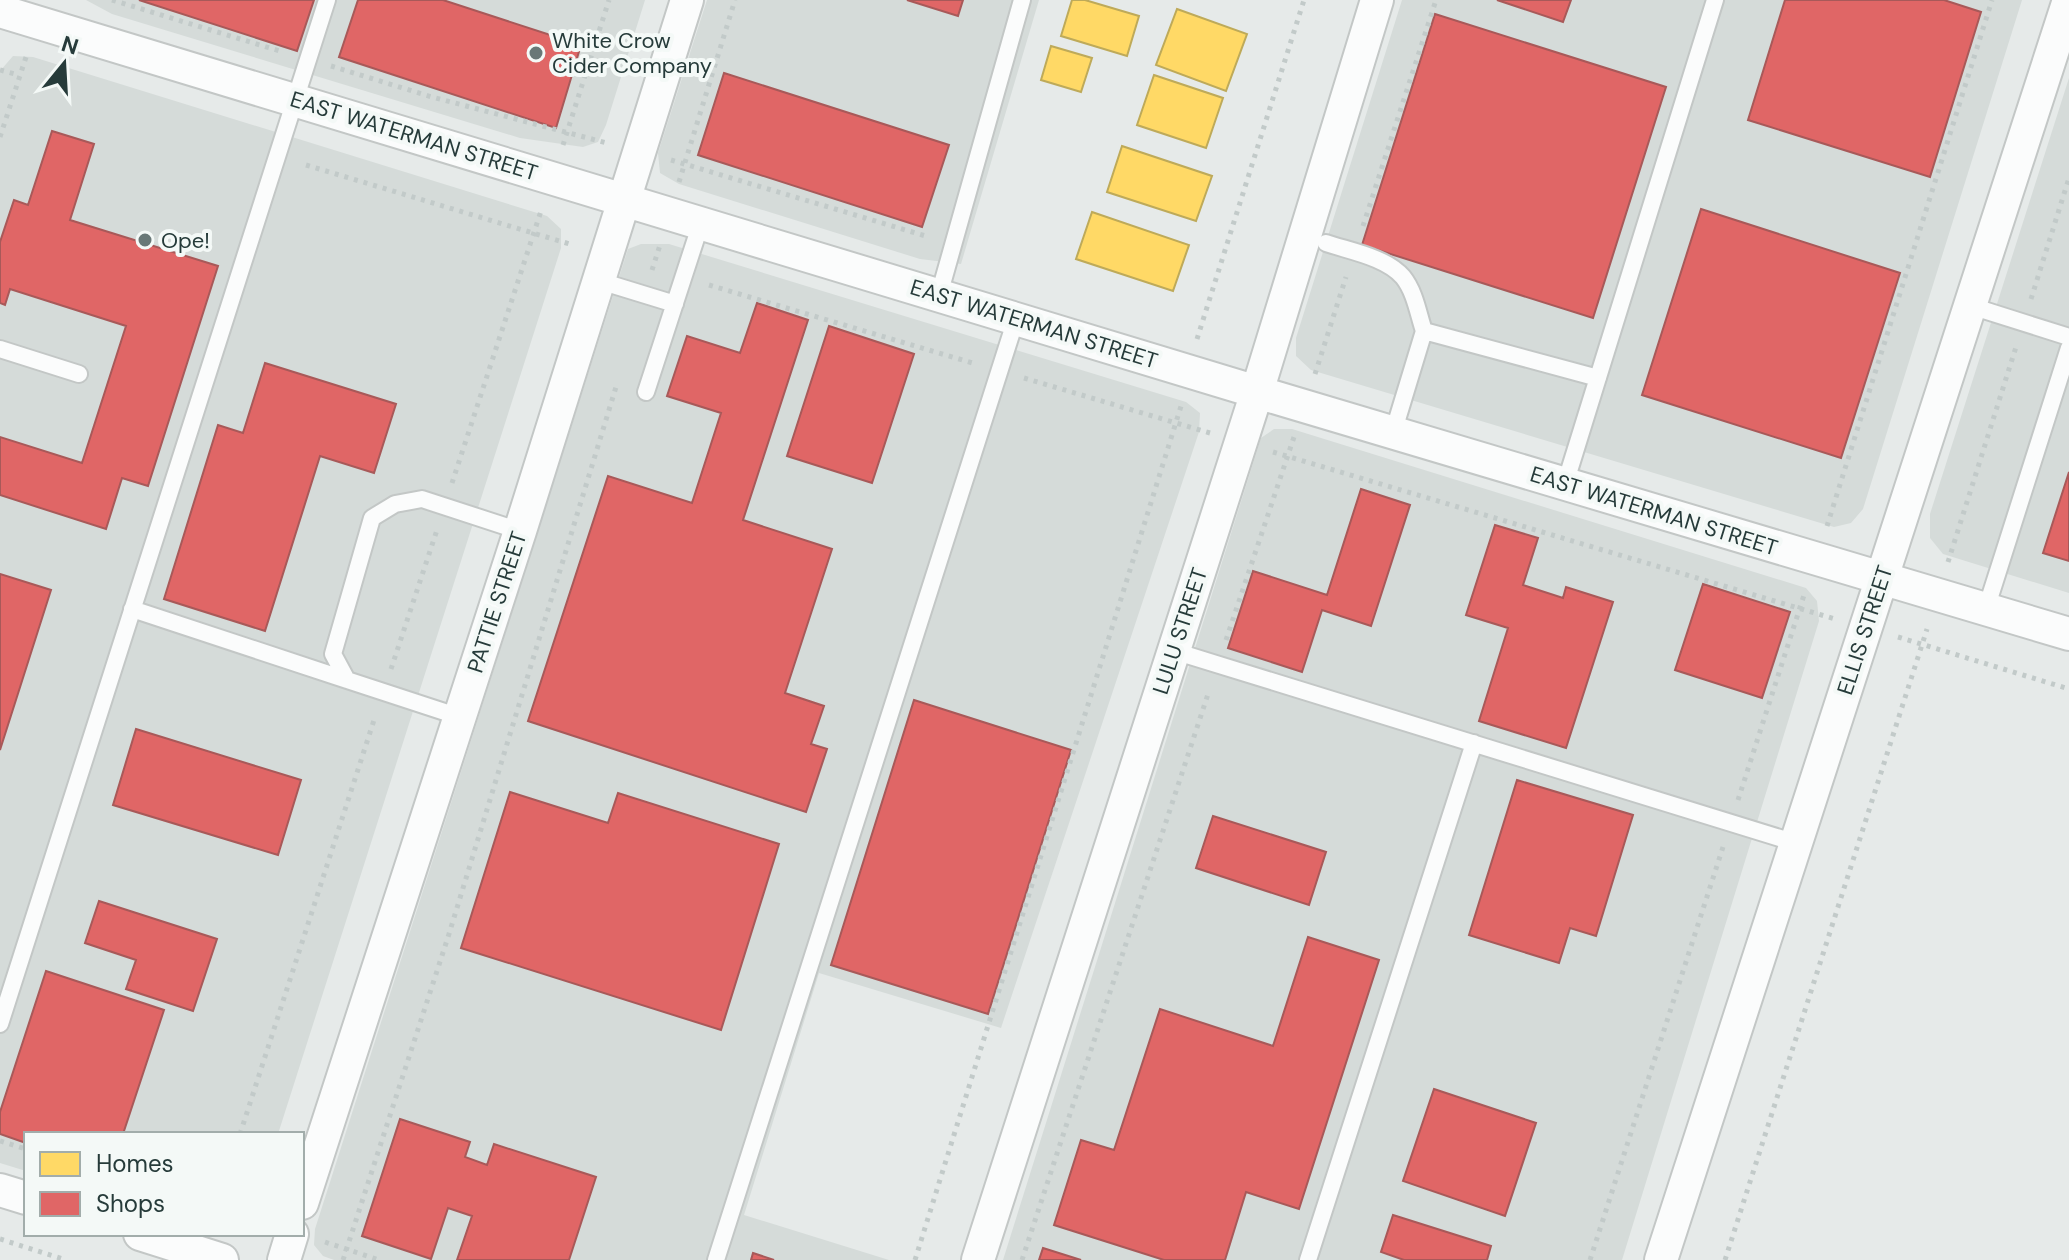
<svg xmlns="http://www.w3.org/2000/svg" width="2069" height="1260" font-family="'DM Sans',sans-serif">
  <rect width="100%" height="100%" fill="#e6eae9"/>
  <path fill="#d5dbd9" d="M86,0H645L606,125L598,142L583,147L520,138L112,14Z
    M707,0H1039L961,264L920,259L679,184L660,173L658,153Z
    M1402,0H2022L1863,509L1851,523L1834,527L1311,370L1296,356V338Z
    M13,56L33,57L547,216L561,229V248L278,1134H26V1171L0,1163V71Z
    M2069,78V593L1943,554L1930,538V514Z
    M641,244H669L1186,402L1200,413L1199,432L1001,1028L819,973L744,1215L889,1260H334L323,1256L314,1245L315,1229L628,249Z
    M1274,429H1292L1806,588L1817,601L1819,621L1622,1260H1003L1261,438Z"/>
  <path fill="#ffd966" stroke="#beaa59" stroke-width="2" d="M1072,0H1085L1139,16L1127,56L1061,36Z
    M1177,9L1247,34L1226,91L1156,65Z
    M1051,46L1092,58L1081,92L1041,80Z
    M1154,75L1223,98L1206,148L1137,125Z
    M1122,146L1212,176L1196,221L1107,192Z
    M1092,212L1189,245L1173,291L1076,259Z"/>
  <path fill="#e06666" stroke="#a85959" stroke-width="2" d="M139,0H314L297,51Z
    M358,0H443L581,45L556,128L339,57Z
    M907,0H963L958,16Z
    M1497,0H1571L1563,22Z
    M1785,0H1944L1981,12L1930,177L1748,120Z
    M1435,14L1666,87L1593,318L1362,245Z
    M724,73L949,145L922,227L698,155Z
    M52,131L94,144L70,220L218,266L148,486L122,478L106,529L0,495V437L82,463L126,326L10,289L5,305L0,303V242L14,200L28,205Z
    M1701,209L1900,273L1841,458L1642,395Z
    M757,303L808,320L743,520L832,549L785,693L824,706L811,744L827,749L806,812L528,721L608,476L692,503L721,413L667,396L687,336L740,353Z
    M829,326L914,354L872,483L787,456Z
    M265,363L396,404L374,473L320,456L265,631L164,599L218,425L243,433Z
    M2069,472V561L2043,553Z
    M1361,489L1410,505L1371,626L1322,610L1302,672L1228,648L1253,571L1327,595Z
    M1495,525L1538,538L1523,585L1563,598L1566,587L1613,602L1566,748L1479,721L1508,628L1466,615Z
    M0,574L51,590L0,750Z
    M1703,584L1790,612L1762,698L1675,670Z
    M914,700L1071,750L988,1014L831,965Z
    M136,729L301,780L278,855L113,805Z
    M1517,780L1633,815L1596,936L1570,928L1559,963L1469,935Z
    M510,792L608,823L618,793L779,844L721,1030L461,948Z
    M1213,816L1326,852L1309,905L1196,868Z
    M99,901L217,939L193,1011L126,989L136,960L85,943Z
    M1308,937L1379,960L1299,1209L1246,1192L1225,1260H1164L1054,1225L1081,1140L1114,1150L1160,1009L1273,1046Z
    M46,971L164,1010L123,1134H26V1143L0,1134V1112Z
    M1434,1089L1536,1123L1505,1216L1403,1181Z
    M400,1119L470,1142L465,1157L487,1165L494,1144L596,1177L569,1260H457L472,1216L448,1208L431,1259L362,1236Z
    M1393,1215L1491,1246L1487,1260H1404L1381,1252Z
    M1043,1248L1081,1260H1039Z
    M753,1253L774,1260H751Z"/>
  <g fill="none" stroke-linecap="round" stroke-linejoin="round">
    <g stroke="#c3c7c6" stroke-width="20">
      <path id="lane" d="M1326,243C1349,251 1386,257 1403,277C1415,292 1418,313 1424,331
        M600,281L675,304
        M939,295L1022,0
        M1971,306L2069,337
        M0,349L79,374
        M646,392L701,223
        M1393,433L1424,331L1598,378
        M1565,484L1715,0
        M132,609L347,680
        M1986,609L2069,348
        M1174,651L1796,843
        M460,717L347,680L333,654L372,518L395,504L422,499L520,531
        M0,1024L327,0
        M716,1260L1016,319
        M1308,1260L1474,743"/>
    </g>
    <g stroke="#c3c7c6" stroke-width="36">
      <path id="street" d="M0,11L1257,392L2069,634
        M0,1190L26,1198
        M302,1203L520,531L687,0
        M140,1234L222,1260
        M284,1260L292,1234
        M978,1260L1257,392L1377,0
        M1661,1260L2069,0"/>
    </g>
    <path stroke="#c2cac9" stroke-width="5" stroke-dasharray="4 6" stroke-linecap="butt" d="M112,0L283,52
      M331,66L432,97L607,143
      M0,70L19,75
      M0,137L27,54
      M563,145L609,0
      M671,160L929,237
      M306,165L573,245
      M679,182L735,0
      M1363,226L1436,0
      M652,270L660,245
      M709,285L976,364
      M2031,299L2069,178
      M1197,339L1304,0
      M1315,374L1346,277
      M1024,378L1210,433
      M1273,452L1835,619
      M452,483L541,211
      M1827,526L1992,0
      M1948,562L2016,347
      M1898,637L2069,689
      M1226,640L1294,437
      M391,669L437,530
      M1738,800L1805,592
      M240,1134L375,717
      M0,1141L26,1149
      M0,1239L66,1260
      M325,1242L379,1260
      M343,1260L449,934L616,387
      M915,1260L1182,403
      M1022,1260L1209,691
      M1590,1260L1723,847
      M1725,1260L1927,629"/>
    <use href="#lane" stroke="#fbfcfc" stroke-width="16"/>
    <use href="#street" stroke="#fbfcfc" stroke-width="32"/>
  </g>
  <g fill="#697877" stroke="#f4f9f7" stroke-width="3">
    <circle cx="536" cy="53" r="8"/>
    <circle cx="145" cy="240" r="8"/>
  </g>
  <g text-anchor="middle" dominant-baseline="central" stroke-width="8" stroke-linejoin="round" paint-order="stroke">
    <g font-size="22" fill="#263b3a" stroke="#f4f9f7" text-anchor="start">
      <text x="552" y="40">White Crow<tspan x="552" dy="25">Cider Company</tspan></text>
      <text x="161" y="240">Ope!</text>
    </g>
    <g font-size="22" fill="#263b3a" stroke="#f4f9f7">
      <text transform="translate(414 136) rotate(17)">EAST WATERMAN STREET</text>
      <text transform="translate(1034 324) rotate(17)">EAST WATERMAN STREET</text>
      <text transform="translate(1654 511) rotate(17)">EAST WATERMAN STREET</text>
      <text transform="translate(497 602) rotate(-72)">PATTIE STREET</text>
      <text transform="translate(1865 630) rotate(-72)">ELLIS STREET</text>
      <text transform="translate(1180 631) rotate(-72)">LULU STREET</text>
    </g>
  </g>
  <rect x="24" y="1132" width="280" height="104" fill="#f4f9f7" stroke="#a2adab" stroke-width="2"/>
  <rect x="40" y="1152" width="40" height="24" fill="#ffd966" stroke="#a2adab" stroke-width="2"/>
  <text x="96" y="1172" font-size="24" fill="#263b3a">Homes</text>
  <rect x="40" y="1192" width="40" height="24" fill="#e06666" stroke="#a2adab" stroke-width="2"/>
  <text x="96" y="1212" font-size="24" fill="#263b3a">Shops</text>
  <g transform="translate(64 64) rotate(18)" stroke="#f4f9f7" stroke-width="6" paint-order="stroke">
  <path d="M0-6L14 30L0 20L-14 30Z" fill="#263b3a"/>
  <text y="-12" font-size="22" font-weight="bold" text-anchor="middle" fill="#263b3a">N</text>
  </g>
</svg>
